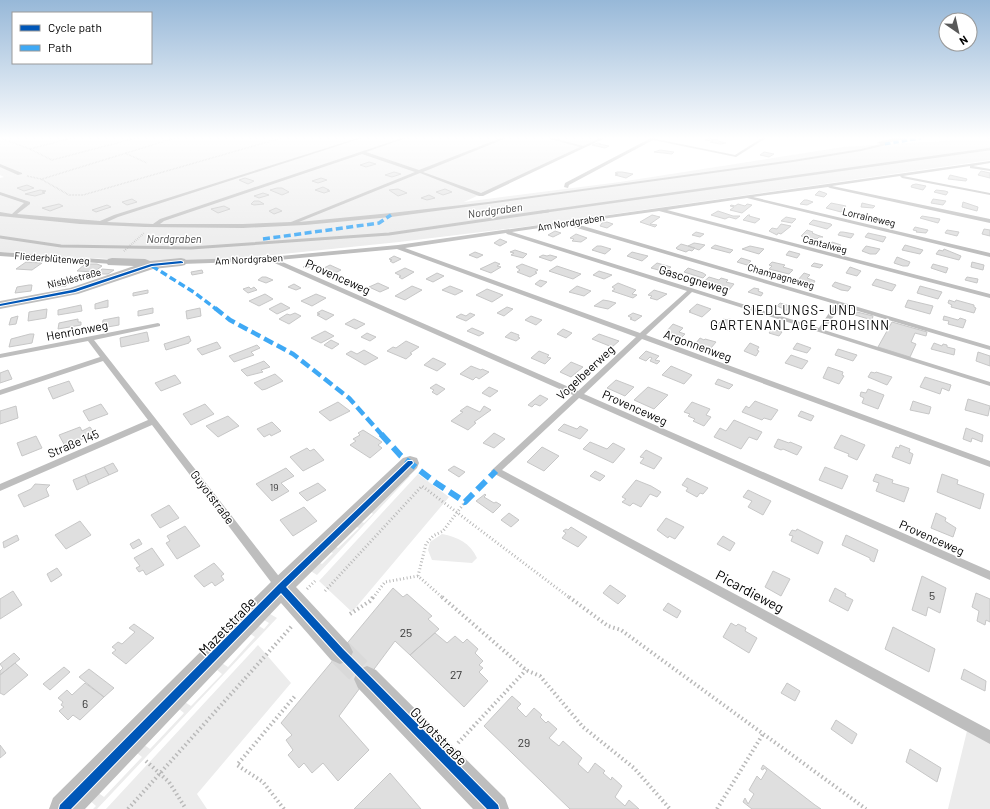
<svg xmlns="http://www.w3.org/2000/svg" width="990" height="809" font-family="Barlow,sans-serif">
  <rect width="100%" height="100%" fill="#fff"/>
  <path fill="#ececec" d="M0,138H601L464,202L620,182L843,147L990,138V160L523,227L399,242L273,255L154,263L139,261L0,252V178L4,177L0,175Z
    M418,474L449,497L352,612L319,581Z
    M407,476H410L317,575L309,570L318,562L322,564L333,553L329,551L334,546L338,548L359,528L355,526L360,521L364,523L373,514L370,511Z
    M442,534C458,537 470,543 477,558L472,563L432,560L428,550L430,542Z
    M265,611L277,618L97,809H93L96,806L86,797L93,789L104,797L142,757L132,749L139,741L150,749L184,713L174,705L180,699L191,706L222,674L212,666L217,660L228,667L255,637L246,631L254,623L264,629L269,623L259,617Z
    M258,645L291,683L197,794L207,809H106Z
    M967,731L990,743V809H948Z"/>
  <g fill="none" stroke-linecap="round" stroke-linejoin="round">
    <path stroke="#bfbfbf" stroke-width="2.5" d="M541,212L990,149"/>
    <path stroke="#bfbfbf" stroke-width="3" d="M0,237L61,246L191,248L389,234L548,211"/>
  </g>
  <path fill="#dfdfdf" stroke="#c7c7c7" d="M708,138L719,140L718,141L726,143L720,144L710,142L713,141L705,140Z
    M598,143L601,144H599L609,146L605,148L592,145Z
    M660,150L674,152L672,154L654,152Z
    M764,152L774,154L769,157L760,155Z
    M369,162L376,164L366,167L360,165Z
    M981,171L990,173V178L978,175Z
    M394,172L401,174L392,177L385,175Z
    M617,172H622L633,174L626,178L615,175L618,174L615,173Z
    M950,175L967,179L966,181L948,179Z
    M245,178L254,181L248,184L239,180Z
    M321,178L327,180L318,183L312,181Z
    M916,184L926,186L923,190L911,187L912,185Z
    M27,185L34,188L24,191L17,188Z
    M323,187L329,190H327L330,191L324,193L315,190Z
    M277,188H282L289,192L282,195L270,190Z
    M398,189L407,193L398,196L389,190Z
    M445,189L452,192L443,195L436,192Z
    M40,190L46,191L42,192L45,193L35,196L25,194Z
    M936,190L945,191L948,192L946,195L934,192Z
    M819,191L825,193L827,194L824,197L815,195Z
    M263,193L269,195L259,198L254,196Z
    M429,195L435,198L427,200L421,198Z
    M132,199L137,202L127,205L122,202Z
    M933,199L946,201L943,205L931,203Z
    M804,200H807L813,202L807,205L800,204Z
    M254,201H259L264,204L254,205L251,204Z
    M963,202L978,207L977,211L962,207Z
    M831,203L846,206L841,212L826,208Z
    M862,203L875,206L873,208L861,207Z
    M59,204L63,206L50,211L42,208Z
    M738,204L745,206L747,204L752,205L742,213L730,210L734,207L730,206L731,205L735,206Z
    M107,205L111,207L96,212L92,210Z
    M224,206L230,209L218,213L211,209Z
    M276,208L282,211L274,214L269,211Z
    M718,211L733,216H740L736,219L729,217L725,219L711,215Z
    M652,215L660,217L650,224L657,225L655,227L640,222Z
    M748,215H750L749,216L760,219L755,223L743,220Z
    M922,216L940,219L938,223L920,218Z
    M786,217L796,219L792,223L781,221Z
    M813,220L831,224L832,225L827,229L809,224Z
    M607,222L613,224L607,228L600,226L602,223Z
    M781,224L791,226L781,234L778,233L777,235L769,231L772,228L777,229Z
    M915,227L928,230L926,233L916,232L917,231L913,230Z
    M984,229L990,230V236L982,234Z
    M807,230L813,232L812,233L817,235L823,237H819L817,239L801,236Z
    M947,230L959,232L957,236L945,233Z
    M555,231L561,233L553,237L548,235Z
    M696,232L704,234L700,237L692,235Z
    M840,232H843L854,234L851,238L838,235Z
    M868,233L886,237L883,242L865,237Z
    M576,234L587,238L581,242L572,241L574,239L570,238Z
    M500,239L507,242L500,246L494,243Z
    M832,242L841,245L838,248L829,246Z
    M694,243L700,244L705,245L699,250L688,246Z
    M681,244L695,248L692,251L689,250L686,252L677,249L676,248Z
    M715,245L733,250L730,253L711,248Z
    M905,245L923,250L920,254L902,250Z
    M597,246H601L611,249L605,254L592,250Z
    M750,246L764,249L759,254L742,249Z
    M866,246L880,249L876,254H870L862,251Z
    M944,249L961,256L959,260L936,254L939,250L943,251Z
    M515,250L527,254L523,258L511,255L514,253L510,252Z
    M789,251L800,254L797,258L786,255Z
    M475,252L483,255L477,258L469,255Z
    M632,252L648,256L642,261L627,256Z
    M543,255L547,256L550,255L557,257L551,261L539,257Z
    M394,256L401,259L393,263L390,261L392,260L389,259Z
    M897,257L910,262L908,266H903L894,263Z
    M741,258L751,261L747,265L737,262Z
    M26,262L42,263L32,270L16,269Z
    M311,262L316,264L307,268L303,267Z
    M495,262L500,264L497,266L501,267L491,273L480,269Z
    M772,262L785,265L783,267L793,270L789,274L769,269L772,266L769,265Z
    M972,262L984,265L983,270L971,267Z
    M657,263L671,267L666,272L651,268Z
    M814,263L823,265L820,268L811,266Z
    M85,264H97L102,266L94,272L77,271Z
    M522,264L538,270L535,272L537,273L530,277L517,272L520,270L516,267Z
    M933,264L948,268L946,273L931,268Z
    M330,265L341,270L333,274L322,269Z
    M557,266L581,274L573,279L549,271Z
    M850,267L861,271L857,276L846,273Z
    M405,268L414,272L402,279L399,277L401,276L395,273Z
    M688,268L703,273L706,275L703,278L684,272Z
    M102,269L114,270L108,274H97Z
    M202,270L203,273L192,275L191,272Z
    M599,271L612,275L604,279L593,275Z
    M437,273L444,276L433,282L426,279Z
    M804,273L810,275L807,278L815,281L813,284L810,283L809,285L797,281Z
    M262,277H266L273,280L266,283L258,280Z
    M709,277L719,280L721,278L728,280L726,282L734,284L729,290L720,288L718,290L712,288L714,286L701,284Z
    M967,277L978,279L977,283L965,280Z
    M69,279L70,282L68,283L66,286L49,288L52,281Z
    M876,279L896,285L892,291L872,285Z
    M540,280L547,282L541,287L535,284Z
    M835,282L851,287L848,291L841,290L832,286Z
    M378,283L389,288L380,292L369,287Z
    M618,283L636,290L632,294L637,295L633,298L612,291L615,289L612,287Z
    M294,284L301,288L296,290L288,287Z
    M29,285H32L31,291L15,293L17,287Z
    M412,286L422,290L405,300L395,296Z
    M450,286L463,291L455,295L442,290Z
    M577,286L591,291L584,296L569,292Z
    M920,286L942,292L938,299L917,293Z
    M249,287L251,289L254,287L257,290L248,293L243,289Z
    M754,288L759,289L758,291L763,293L761,296L748,292Z
    M487,289L503,295L492,302L476,295Z
    M148,290V293L133,296V293Z
    M654,290L667,294L657,300L650,298L652,296L648,295Z
    M265,294L273,299L259,306L249,301Z
    M316,294L326,298L312,306L301,301Z
    M108,300V307L95,309V304Z
    M603,300L609,301L616,303L608,309L594,306Z
    M908,300L933,306L930,314L905,307Z
    M949,300L955,302L956,300L974,305V307L976,308L974,313L951,307L952,305L948,303Z
    M281,303L290,308L277,314L269,309Z
    M780,303L793,307L790,310H786L777,306Z
    M697,304L711,309L702,317L689,312L691,311H689Z
    M81,305L82,311L58,315V310Z
    M507,307L513,309L504,316L497,313Z
    M153,308V313L138,316V311Z
    M200,308L201,316L187,319L186,311Z
    M47,309L46,318L28,321L29,312Z
    M322,310L334,315L326,320L317,315L320,314L317,313Z
    M857,312L873,316L872,320L855,315Z
    M295,313L301,316L289,324L279,319L287,314L290,315Z
    M470,313L475,315L466,321L456,317L461,314L466,316Z
    M633,313L642,316L635,321L630,319L632,318L628,316Z
    M18,316L16,324L9,325L11,318Z
    M531,316L542,320L536,325L525,320Z
    M944,316L958,320L960,318L966,320L963,328L948,324L949,321L943,320Z
    M119,317V325L102,328L103,320Z
    M78,319V322H81V325L58,329L59,323Z
    M354,319L365,324L356,329L345,324Z
    M723,319L727,320L729,319L734,320L733,322L737,323L730,331L716,326Z
    M892,322L927,332L926,336L915,333L911,342L916,344L910,357L878,347Z
    M673,324L683,328L679,332L685,334L682,337L666,332Z
    M472,328L484,333L479,336L467,331Z
    M563,329L572,333L566,338L557,334Z
    M772,329L782,332L779,336L769,333Z
    M325,331L334,336L321,343L311,338Z
    M147,332L149,341L121,347L120,338Z
    M511,332L519,335L518,337L520,338L516,341L505,337Z
    M367,333L376,337L370,341L361,337Z
    M30,334H34L32,343L9,347L11,339Z
    M599,334L619,341L612,347L592,339Z
    M189,336L191,341L189,342V343L166,350L164,344Z
    M700,338L704,340L705,339L716,342L711,348L696,343Z
    M331,340L339,344L332,349L324,345Z
    M406,341L419,347L410,353L412,354L406,359L387,351L393,347L396,348Z
    M217,342L221,348L202,355L197,349Z
    M750,343L759,347L757,350L759,351L756,356L744,351Z
    M797,343L811,348L807,353L793,349Z
    M934,343L942,346L943,344L947,345V347L955,349L954,355L931,349Z
    M257,345L260,348L251,352L254,355L234,362L229,356Z
    M838,349L857,355L853,361L835,355Z
    M364,350L378,358L365,365L346,354L351,351L357,354Z
    M539,351L549,355L547,357L551,358L545,364L531,358Z
    M646,351L659,356L655,360L660,361L657,364L650,361L652,358L650,357L646,361L639,358Z
    M978,352L990,356V366L976,361Z
    M791,355L808,361L802,369L785,363Z
    M433,358L446,364L437,371L424,365Z
    M264,361L270,367L261,370L263,372L247,376L241,370Z
    M571,362L583,367L571,377L560,372Z
    M471,366L481,370L482,369L489,372L479,379L476,377L473,380L460,374Z
    M671,366L692,375L684,384L662,375Z
    M828,367L843,372L842,375L844,376L839,384L823,378Z
    M8,370L12,379L0,383V373Z
    M871,372L875,373L876,372L892,377L887,385L868,377Z
    M275,374L283,381L266,389L262,390L254,383Z
    M175,375L181,383L161,391L155,383Z
    M925,377L951,385L949,391L942,388L940,394L920,387Z
    M718,379L733,385L729,389L715,384Z
    M616,380L634,387L625,396L607,388Z
    M69,381L74,391L53,399L48,388Z
    M436,384L445,389L437,395L432,392L434,390L430,388Z
    M489,387L498,391L490,397L482,393Z
    M648,387L668,395L654,409L634,400Z
    M868,389L884,395L878,409L862,403L864,398L860,396L861,392L866,393Z
    M540,395L548,399L540,406L535,404L532,407L528,405Z
    M968,399L990,406L988,416L965,410Z
    M755,401L778,410L771,420L764,418L762,420L742,412L746,406L749,408Z
    M913,401L931,407L929,414L910,410Z
    M338,402L350,411L330,421L319,412Z
    M692,402L710,409L706,415L711,417L704,426L693,421L695,419L688,416L690,414L684,412Z
    M101,404L108,414L89,421L83,411Z
    M205,404L214,414L191,425L183,414Z
    M16,406L18,418L0,424V411Z
    M467,406L480,412L484,406L491,410L474,422L476,423L468,430L451,421L463,412L460,411Z
    M801,411L814,416L811,421L798,416Z
    M228,416L239,426L218,437L206,426Z
    M734,420L762,432L757,440L749,437L741,449L714,437L720,428L726,431Z
    M272,422L281,431L271,436L270,434L264,437L257,429Z
    M564,424L577,429L580,426L588,430L580,439L558,430Z
    M80,427L82,431L90,427L95,434L65,446L59,435Z
    M966,428L983,435L982,442L972,438L971,442L963,439Z
    M363,430L382,442L378,445L382,448L370,458L350,445L356,441L353,439L360,435L358,433Z
    M494,433L505,439L494,448L483,443Z
    M841,435L865,445L857,460L848,456L849,454L834,448Z
    M36,436L42,448L22,456L17,443Z
    M778,439L789,443L790,442L802,447L797,455L783,449L781,450L774,447Z
    M590,442L607,449L613,443L625,449L613,463L583,449Z
    M900,445L910,449L909,452L913,454L910,464L892,457L896,447L899,448Z
    M542,447L559,456L544,471L527,462Z
    M307,448L310,451L314,449L324,460L303,471L290,457Z
    M646,450L662,458L654,469L640,463L644,458L640,457Z
    M113,463L118,471L109,475L104,467Z
    M454,466L465,472L459,477L448,470Z
    M104,467L109,475L89,484L85,475Z
    M825,467L848,476L842,489L819,480Z
    M286,468L294,476L281,483L289,491L272,501L256,484Z
    M595,471L605,476L600,481L590,476Z
    M876,474L893,480L892,483L909,488L904,502L876,491L879,483L873,481Z
    M942,474L958,480L957,484L984,494L980,509L937,492Z
    M85,475L89,484L77,490L73,480Z
    M687,478L708,488L703,494L700,493L697,497L686,491L688,488L682,485Z
    M636,480L651,486L661,492L657,497L650,494L641,507L633,503L630,506L622,502L626,499L622,497Z
    M318,483L326,490L307,501L299,493Z
    M35,484L50,485L46,489L49,496L24,507L18,495L31,489Z
    M748,490L771,501L763,515L748,507L752,501L743,497Z
    M485,494L486,495L484,497L494,503L496,502L501,505L493,513L476,501Z
    M169,505L179,518L160,528L151,515Z
    M304,507L317,521L293,536L280,520Z
    M509,513L519,520L511,527L501,520Z
    M936,513L946,518L945,521L956,528L953,537L931,528Z
    M666,518L684,527L675,539L669,536L668,538L657,530Z
    M80,521L91,535L66,549L55,535Z
    M185,526L200,546L177,559L166,543L170,541L167,536Z
    M571,527L587,537L578,547L562,538L566,533L563,531L566,529L568,530Z
    M797,529L823,542L818,554L791,541L793,536L789,535L792,530L796,531Z
    M17,535L19,540L4,548L3,542Z
    M846,535L878,550L874,562L870,560V558L842,545Z
    M723,536L735,543L730,551L717,544Z
    M139,539L142,544L133,549L130,544Z
    M152,548L164,565L146,575L143,570L139,572L136,568L140,566L134,558Z
    M214,563L224,574L221,576L224,580L215,586L212,582L204,587L194,576Z
    M57,568L62,575L51,582L47,574Z
    M773,571L790,579L781,596L765,587Z
    M922,576L946,588L940,613L928,607L926,616L912,610Z
    M610,585L626,596L618,604L603,593Z
    M393,588L403,597L407,594L432,616L428,619L439,629L410,655L395,641L339,716L369,750L338,781L323,763L312,773L304,763L299,768L288,755L293,750L286,740L292,735L281,723Z
    M835,588L846,594L845,596L853,600L848,611L829,601Z
    M13,591L22,605L0,619V599Z
    M976,593L990,599V622L986,620L985,625L977,621L979,611L972,607Z
    M668,603L681,611L677,618L663,610Z
    M731,623L736,626L738,624L746,628L745,631L757,638L749,653L723,637Z
    M134,624L154,638L126,664L112,653L116,650L112,647L118,642L122,644L135,632L129,628Z
    M893,627L935,649L929,672L885,649Z
    M435,633L447,643L455,636L463,643L467,639L478,649L475,653L483,661L479,665L483,668L479,672L488,681L464,707L410,655Z
    M14,653L20,659L0,675V671L3,668L0,664Z
    M15,663L28,675L4,695L0,693V675Z
    M64,667L70,672L50,690L43,684Z
    M89,669L114,688L104,697L79,677Z
    M964,669L986,681L985,691L961,679Z
    M85,683L104,697L80,720L73,715L68,720L59,711L64,707L61,705L63,702L58,698L67,690L72,695Z
    M787,683L800,691L795,701L781,693Z
    M512,696L521,704L517,708L526,717L534,708L542,715L540,717L546,723L548,721L557,729L549,738L559,746L563,741L582,758L578,764L588,773L595,763L605,771L603,773L611,780L612,777L622,786L615,797L625,806L629,800L639,809H570L484,726Z
    M836,720L857,734L852,744L831,729Z
    M0,745L6,753L0,758Z
    M910,749L941,768L937,782L906,762Z
    M763,765L815,805L821,809H752L743,802L745,798L748,804L754,794L749,790L757,776L761,780L767,770L764,768L763,770L761,769Z
    M390,773L421,809H354Z"/>
  <g fill="none" stroke-linecap="round" stroke-linejoin="round">
    <path stroke="#d9d9d9" stroke-width="26" stroke-dasharray="26 14" stroke-linecap="butt" d="M340,652L367,679"/>
    <path stroke="#b9b9b9" stroke-width="1.5" stroke-dasharray="0.5 1" stroke-linecap="butt" d="M1,138L30,149L52,160L136,138
      M30,149L71,138
      M125,153L147,163
      M27,176L41,179L69,195H83L278,139L275,138
      M42,179L175,138"/>
    <path stroke="#b9b9b9" stroke-width="2" stroke-dasharray="0.5 1.5" stroke-linecap="butt" d="M124,251L144,233"/>
    <path stroke="#b9b9b9" stroke-width="3" stroke-dasharray="1 2.5" stroke-linecap="butt" d="M418,576L426,544L433,536L443,531L465,502
      M307,589L315,581
      M325,591L422,486L570,598
      M373,598L385,582L418,576L443,598"/>
    <path stroke="#b9b9b9" stroke-width="4" stroke-dasharray="1.5 3" stroke-linecap="butt" d="M442,597L526,670L540,676L583,727L634,768L670,809
      M569,597L608,626L621,630L866,809
      M350,614L370,601L373,597
      M458,743L526,670
      M146,761L169,782L186,809
      M128,809L292,626
      M284,809L263,782L237,765L295,696
      M717,809L763,734"/>
    <path fill="#bebebe" fill-rule="evenodd" d="M358,138H362L118,217L107,222L153,224L160,219L402,138H406L366,152L419,170L501,138H505L504,139L423,172L481,193L580,147L550,139L549,138H554L583,146L601,138H605L483,196H479L420,173L299,222L391,213L488,202L793,160L861,149L881,144L877,143C885,139 899,137 908,138L886,143V145L861,151L793,162L488,204L391,217L305,225L243,228L145,227L80,224L0,216V212L12,214L24,203L0,195V192L30,202V204L17,214L100,221L114,215ZM362,154L415,172L291,222L243,224H160L164,221Z
      M651,138H657L656,139L735,155L762,138H766L736,157L653,140L569,185L568,188L564,187L565,183Z
      M990,161V163L973,166L990,169V171L970,168V166L903,176L990,193V195L902,178L900,176L832,186L990,219V223L830,188L828,187L753,197L990,253V257L747,198L667,210L990,294V298L659,211L573,223L990,346V350L841,306L824,330L990,382V386L692,292L646,335L990,461V467L642,339L584,394L990,571V580L579,398L502,470L990,730V744L493,473L491,471L493,469L573,395L270,261L181,264L178,262L181,260L270,257L398,245ZM567,224V225L835,304L819,328L512,232ZM506,233L507,234L687,291L640,333L405,248ZM397,249L636,337L578,391L278,260Z
      M0,164L22,173V174L18,175L0,167Z
      M0,252L112,260L115,262L112,264L0,256Z
      M158,323L160,324V326L94,340L285,584L286,587L285,590L281,592L277,590L152,425L0,491V484L148,420L103,361L0,395V390L100,357L88,341L0,358V354Z"/>
    <path fill="#bebebe" fill-rule="evenodd" d="M112,258L145,259L150,261L181,258L185,259L187,262L185,265L181,266L153,269L78,294L0,309V301L70,288L134,266L108,265L106,262L108,259Z
      M410,456L417,458L419,463L417,468L296,587L349,644L353,652L349,660L340,664L331,660L281,603L85,809H49L53,798L273,580L403,458Z
      M367,666L376,670L505,798L509,809H473L358,688L354,679L358,670Z"/>
    <path stroke="#3fa9f5" stroke-width="3" stroke-dasharray="5.5 3" stroke-linecap="butt" d="M885,144L921,138"/>
    <path stroke="#3fa9f5" stroke-width="3.5" stroke-dasharray="7 3.5" stroke-linecap="butt" d="M263,239L379,223L391,215
      M152,266L195,293L216,309"/>
    <path stroke="#3fa9f5" stroke-width="4.5" stroke-dasharray="10 4.5" stroke-linecap="butt" d="M215,308L230,320L293,354L349,398L382,435"/>
    <path stroke="#3fa9f5" stroke-width="6" stroke-dasharray="12 6" stroke-linecap="butt" d="M381,434L401,456L436,483L465,502L496,471"/>
    <g stroke="#fff" stroke-width="2">
      <path id="cycleway" d="M181,261L183,262V263L152,266L75,292L0,306V304L72,290L151,264Z
        M408,461H412L413,463L286,587L343,649L498,805L499,809H487L337,655L281,593L71,809H59L60,805L278,585Z"/>
    </g>
    <use href="#cycleway" fill="#0057b8" fill-rule="evenodd"/>
  </g>
  <linearGradient id="sky" x2="0" y2="1"><stop stop-color="#97b8d8"/><stop offset="0.55" stop-color="#fff"/><stop offset="1" stop-color="#fff" stop-opacity="0"/></linearGradient>
  <rect width="990" height="251" fill="url(#sky)"/>
  <g text-anchor="middle" dominant-baseline="central" stroke-width="3" stroke-linejoin="round" paint-order="stroke">
    <g font-size="10" fill="#000" stroke="#fff">
      <text transform="translate(869 217) rotate(13)">Lorraineweg</text>
      <text transform="translate(571 222) rotate(-9)">Am Nordgraben</text>
      <text transform="translate(825 244) rotate(15)">Cantalweg</text>
      <text transform="translate(52 258) rotate(4)">Fliederblütenweg</text>
      <text transform="translate(249 259) rotate(-3)">Am Nordgraben</text>
      <text transform="translate(781 276) rotate(16)">Champagneweg</text>
      <text transform="translate(74 278) rotate(-14)">Nisbléstraße</text>
    </g>
    <g font-size="10" fill="#383838">
      <text x="274" y="487">19</text>
    </g>
    <g font-size="11" font-style="italic" fill="#444" stroke="#fff">
      <text transform="translate(495 210) rotate(-8)">Nordgraben</text>
      <text x="174" y="238">Nordgraben</text>
    </g>
    <g font-size="12" fill="#000" stroke="#fff">
      <text transform="translate(338 276) rotate(24)">Provenceweg</text>
      <text transform="translate(694 279) rotate(17)">Gascogneweg</text>
      <text transform="translate(77 330) rotate(-11)">Henrionweg</text>
      <text transform="translate(698 345) rotate(20)">Argonnenweg</text>
      <text transform="translate(585 372) rotate(-43)">Vogelbeerweg</text>
      <text transform="translate(635 407) rotate(24)">Provenceweg</text>
      <text transform="translate(73 443) rotate(-23)">Straße 145</text>
      <text transform="translate(213 497) rotate(53)">Guyotstraße</text>
      <text transform="translate(932 537) rotate(24)">Provenceweg</text>
    </g>
    <g font-size="12" fill="#383838">
      <text x="932" y="595">5</text>
      <text x="406" y="632">25</text>
      <text x="456" y="674">27</text>
      <text x="85" y="703">6</text>
      <text x="524" y="742">29</text>
    </g>
    <g font-size="13" letter-spacing="1" fill="#000" stroke="#fff">
      <text x="800" y="310">SIEDLUNGS- UND<tspan x="800" dy="15">GARTENANLAGE FROHSINN</tspan></text>
    </g>
    <g font-size="14" fill="#000" stroke="#fff">
      <text transform="translate(750 591) rotate(28)">Picardieweg</text>
      <text transform="translate(227 626) rotate(-46)">Mazetstraße</text>
      <text transform="translate(439 736) rotate(46)">Guyotstraße</text>
    </g>
  </g>
  <rect x="12" y="12" width="140" height="52" fill="#ffffff" stroke="#999999"/>
  <rect x="20" y="25" width="20" height="6" fill="#0057b8" stroke="#999999"/>
  <text x="48" y="32" font-size="12" fill="#000000">Cycle path</text>
  <rect x="20" y="45" width="20" height="6" fill="#3fa9f5" stroke="#999999"/>
  <text x="48" y="52" font-size="12" fill="#000000">Path</text>
  <g transform="translate(958 32) rotate(146)"><circle r="19" fill="#ffffff" stroke="#999999"/>
  <path d="M0-3L7 15L0 10L-7 15Z" fill="#595959"/>
  <text y="-6" font-size="11" font-weight="bold" text-anchor="middle" fill="#000000">N</text>
  </g>
</svg>
